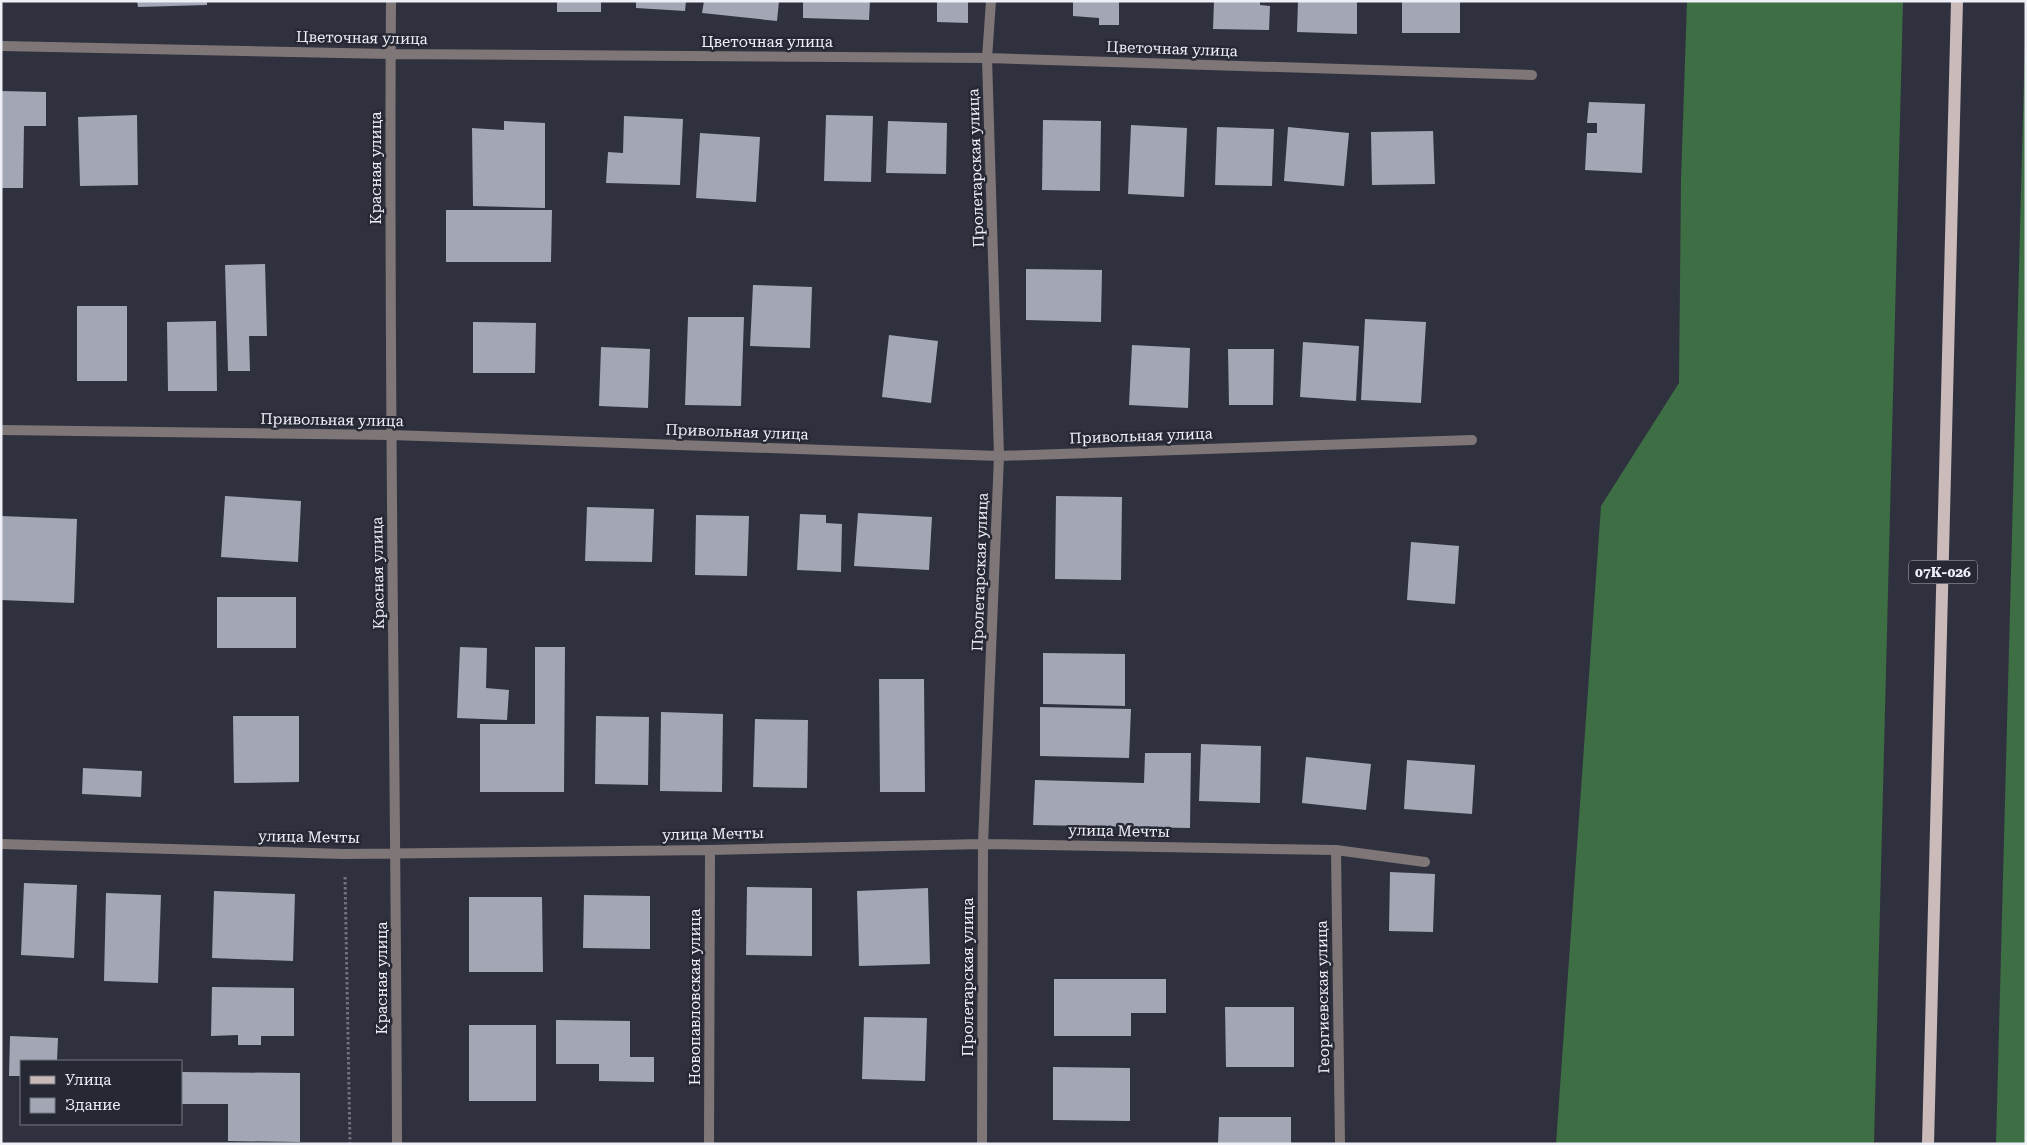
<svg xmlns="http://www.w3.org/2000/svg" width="2027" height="1145" font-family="'Roboto Serif',serif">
  <rect width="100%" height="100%" fill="#2f323e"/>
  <path fill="#3e6e43" d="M1687,1H1903L1874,1144H1556L1601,506L1679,383L1681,180Z
    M2026,1V1144H1996Z"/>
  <path fill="#a2a6b5" d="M137,1H207V5L138,7Z
    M557,1H601V12H557Z
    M636,1H686L685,11L636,8Z
    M704,1H779L777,21L702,13Z
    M803,1H870L869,20L803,18Z
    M937,1H968V23L937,22Z
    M1073,1H1119V25H1099V18L1073,16Z
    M1214,1H1260V5L1270,6L1269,30L1213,29Z
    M1298,1H1357V34L1297,32Z
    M1402,1H1460V33H1402Z
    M1,91L46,92V126H24L23,188H1Z
    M1589,102L1645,104L1642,173L1585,170L1587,133H1597V123H1587Z
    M137,115L138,185L80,186L78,117Z
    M826,115L873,116L871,182L824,181Z
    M624,116L683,119L680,185L606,183L608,152L623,153Z
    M1043,120L1101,121L1100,191L1042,190Z
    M504,121L545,123V208L473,206L472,128L504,130Z
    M888,121L947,123L946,174L886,173Z
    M1131,125L1187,128L1184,197L1128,194Z
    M1217,127L1274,129L1272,186L1215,185Z
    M1288,127L1349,133L1344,186L1284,181Z
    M1433,131L1435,184L1372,185L1371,132Z
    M700,133L760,137L756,202L696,198Z
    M446,210H552L551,262H446Z
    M265,264L267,336H249L250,371H228L225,265Z
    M1026,269L1102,270L1101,322L1026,320Z
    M753,285L812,287L810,348L750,346Z
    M77,306H127V381H77Z
    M688,317H744L741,406L685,405Z
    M1365,319L1426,322L1421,403L1361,400Z
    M216,321L217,391H168L167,322Z
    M473,322L536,323L535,373H473Z
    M889,335L938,341L931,403L882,397Z
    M1303,342L1359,346L1356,401L1300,397Z
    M1132,345L1190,348L1188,408L1129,405Z
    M601,347L650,349L648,408L599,406Z
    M1228,349H1274L1273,405H1229Z
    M225,496L301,501L298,562L221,557Z
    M1056,496L1122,497L1121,580L1055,579Z
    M587,507L654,509L652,562L585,561Z
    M858,513L932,517L929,570L854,566Z
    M800,514L826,515V523L842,524L841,572L797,570Z
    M696,515L749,516L747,576L695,575Z
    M1,516L77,519L74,603L1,600Z
    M1411,542L1459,546L1455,604L1407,600Z
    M217,597H296V648H217Z
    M460,647L487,648L486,688L509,690L507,720L457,718Z
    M535,647H565L564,792H480V724H535Z
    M1043,653L1125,654V706L1043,704Z
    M879,679H924L925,792H880Z
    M1040,707L1131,709L1129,758L1040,756Z
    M661,712L723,714L722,792L660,791Z
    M233,716H299V782L234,783Z
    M596,716L649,717L648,785L595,784Z
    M755,719L808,720L807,788L753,787Z
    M1201,744L1261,746L1260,803L1199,801Z
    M1145,753H1191L1190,828L1033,825L1035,780L1144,783Z
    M1306,757L1371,764L1366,810L1302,803Z
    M1407,760L1475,765L1472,814L1404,809Z
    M83,768L142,771L141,797L82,794Z
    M1390,872L1435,874L1433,932L1389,931Z
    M24,883L77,885L74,958L21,955Z
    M747,887L812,888V956L746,955Z
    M928,888L930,964L859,966L857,891Z
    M214,891L295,894L293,961L212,958Z
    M106,893L161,895L158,983L104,981Z
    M584,895L650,896V949L583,948Z
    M469,897H542L543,972H469Z
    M1054,979H1166V1013H1131V1036H1054Z
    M212,987L294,988V1036H261V1045H238V1035L211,1036Z
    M1225,1007H1294V1067H1226Z
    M864,1017L927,1018L925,1081L862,1079Z
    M556,1020L630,1021V1057H654V1082L599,1081V1064H556Z
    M469,1025H536V1101H469Z
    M10,1036L58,1038L57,1061H21V1076H9Z
    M1053,1067L1130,1068V1121L1053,1120Z
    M181,1072L300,1073V1142L228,1141V1104H181Z
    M1219,1117H1291V1144H1218Z"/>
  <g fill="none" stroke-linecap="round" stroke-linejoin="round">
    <path stroke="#71737e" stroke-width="3" stroke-dasharray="2.5 2.5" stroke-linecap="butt" d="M345,877L350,1144"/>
    <path stroke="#7f7777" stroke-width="10" d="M391,1C388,382 396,763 397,1144
      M1,46L391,54L987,58L1532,75
      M1,430L391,435L999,456L1472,440
      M1,844L344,854L710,850L983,844L1336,850L1425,862
      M1336,850L1340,1144
      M709,1144L710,850
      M982,1144L983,844L999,456L987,58L991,1"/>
    <path stroke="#cababa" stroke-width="12" d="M1928,1144L1957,1"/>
  </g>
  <g text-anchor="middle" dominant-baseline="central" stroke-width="5" stroke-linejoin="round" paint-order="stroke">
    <rect fill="#262834" stroke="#b2b3bc" stroke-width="1" x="1909" y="560.5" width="68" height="23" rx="4"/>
    <g font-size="14" font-weight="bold" fill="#eeeff7">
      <text x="1943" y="572">07К-026</text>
    </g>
    <g font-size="15" fill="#eeeff7" stroke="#262834">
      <text transform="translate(362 38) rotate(1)">Цветочная улица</text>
      <text x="767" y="42">Цветочная улица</text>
      <text transform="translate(1172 49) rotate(2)">Цветочная улица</text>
      <text transform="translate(376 168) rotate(-90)">Красная улица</text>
      <text transform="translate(976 168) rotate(-92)">Пролетарская улица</text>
      <text transform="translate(332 420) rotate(1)">Привольная улица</text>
      <text transform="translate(737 432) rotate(2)">Привольная улица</text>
      <text transform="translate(1141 436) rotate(-2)">Привольная улица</text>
      <text transform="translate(980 572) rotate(-88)">Пролетарская улица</text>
      <text transform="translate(378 573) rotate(-91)">Красная улица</text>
      <text transform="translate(1119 831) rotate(1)">улица Мечты</text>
      <text transform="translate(713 834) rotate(-1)">улица Мечты</text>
      <text transform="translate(309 837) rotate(1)">улица Мечты</text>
      <text transform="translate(968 977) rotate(-90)">Пролетарская улица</text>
      <text transform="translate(382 978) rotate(-90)">Красная улица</text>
      <text transform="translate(695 997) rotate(-90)">Новопавловская улица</text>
      <text transform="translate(1323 997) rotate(-91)">Георгиевская улица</text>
    </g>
  </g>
  <rect width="2027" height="1145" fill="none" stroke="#eeeff7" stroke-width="5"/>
  <rect x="20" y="1060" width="162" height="65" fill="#262834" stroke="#767882"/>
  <rect x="30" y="1076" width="25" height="8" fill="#cababa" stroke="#767882"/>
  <text x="65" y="1085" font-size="15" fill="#eeeff7">Улица</text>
  <rect x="30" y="1098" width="25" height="15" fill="#a2a6b5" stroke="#767882"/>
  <text x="65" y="1110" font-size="15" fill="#eeeff7">Здание</text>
</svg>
